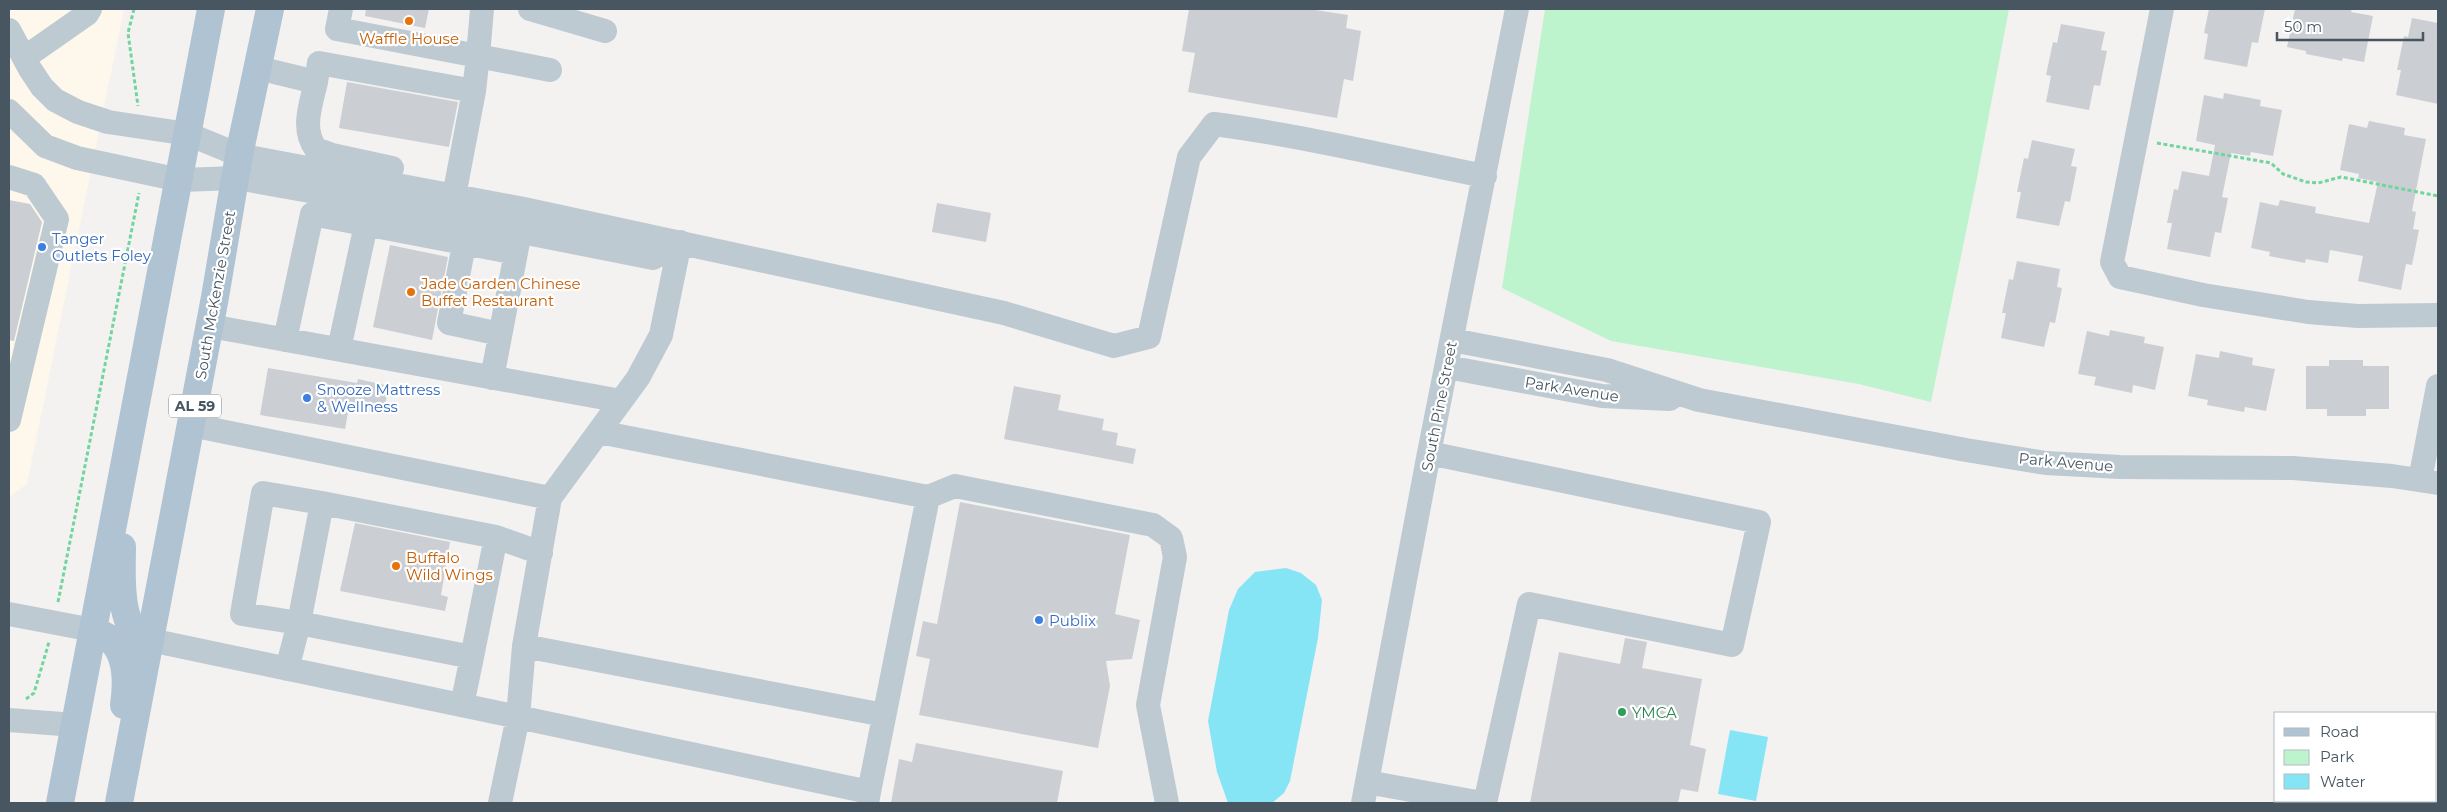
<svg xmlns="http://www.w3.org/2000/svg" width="2447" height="812" font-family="Montserrat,sans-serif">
  <rect width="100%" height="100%" fill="#f4f1f1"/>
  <path fill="#fef7eb" d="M9,9H124L27,484L9,497Z"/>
  <path fill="#bdf4ce" d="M1545,9H2009L1977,178L1931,402L1859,384L1611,341L1502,288Z"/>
  <path fill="#86e5f5" d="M1286,568L1301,573L1316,585L1322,600L1318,638L1290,781L1284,793L1272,803H1228L1217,772L1208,721L1229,610L1238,589L1255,572Z
    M1730,730L1768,737L1756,801L1718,794Z"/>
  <path fill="#cbcfd4" d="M366,9H429L425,28L365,16Z
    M1189,9H1309L1348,15L1346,28L1361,31L1353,81L1344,79L1337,118L1188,92L1195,53L1182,51Z
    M2209,9H2265L2258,43L2252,42L2247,67L2204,59L2208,34L2204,33Z
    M2295,9H2352L2351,12L2373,16L2364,62L2343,58L2342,61L2306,54V51L2287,47Z
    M2412,18L2438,23V104L2396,95L2401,70H2397L2404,36L2408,37Z
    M2061,24L2105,32L2101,50L2107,51L2100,86L2094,85L2089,110L2046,102L2051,76L2046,75L2053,42L2057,43Z
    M347,82L458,102L449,147L339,128Z
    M2224,93L2261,100L2260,106L2282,110L2273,156L2251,152L2250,156L2231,153L2222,197L2228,198L2221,233L2215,232L2210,257L2167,249L2172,223H2167L2174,189L2178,190L2182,171L2209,176L2215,145L2196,141L2204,95L2223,99Z
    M2369,121L2405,128L2404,135L2426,139L2412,211L2416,212L2413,229L2419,230L2412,265L2406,264L2401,290L2358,281L2363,256L2330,250L2328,263L2306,259L2305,263L2269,256L2270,252L2251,248L2260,202L2278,206L2280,200L2316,207L2315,213L2369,223L2378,182L2358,178L2359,174L2340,170L2349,124L2367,128Z
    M2032,140L2075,149L2071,166L2077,167L2070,202L2065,201L2059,226L2016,218L2021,192H2017L2024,158L2028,159Z
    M9,200L30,204L42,222L14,341L9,340Z
    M937,203L991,213L986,242L932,232Z
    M390,245L448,257L432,340L373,327Z
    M2017,261L2060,269L2057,287L2062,288L2055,323L2050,322L2044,347L2001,338L2006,313H2002L2009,279L2013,280Z
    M2110,330L2145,337L2144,343L2164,347L2155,390L2133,385L2132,393L2094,385L2096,377L2078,374L2087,331L2109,336Z
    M2220,351L2253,358L2252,365L2275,369L2266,411L2245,407L2244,412L2207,405L2208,400L2188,396L2196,354L2219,358Z
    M2329,360H2363V366H2389V409H2366V416H2327V409H2306V366H2329Z
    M268,368L357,383L358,379L389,386L383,414L349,407L345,429L260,415Z
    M1014,386L1061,395L1058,410L1104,419L1102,430L1118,433L1116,445L1136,449L1133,464L1004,439Z
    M960,502L1130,535L1115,614L1140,620L1132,659L1106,661L1110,686L1098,748L919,715L930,659L916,656L923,621L937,624Z
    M355,523L450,542L441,595L448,597L445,611L340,591Z
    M1625,638L1647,642L1642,668L1702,679L1690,745L1706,749L1698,792L1681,789L1678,803H1530L1559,652L1620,664Z
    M916,743L1063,771L1057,803H891L899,759L912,762Z"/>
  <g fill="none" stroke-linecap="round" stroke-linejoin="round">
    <path stroke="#71d69d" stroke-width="3" stroke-dasharray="4 2.5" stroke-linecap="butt" d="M134,9L128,33L138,106
      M2157,143L2271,163L2283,174L2306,182L2318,183L2341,177L2438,196
      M58,602L139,193
      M26,699L34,693L49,642"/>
    <path stroke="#becad2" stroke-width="24" d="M341,9L337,29L478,56L482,9
      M530,9L605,31
      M2162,9L2112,262L2120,277L2203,295L2308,312L2358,316L2438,315
      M9,30L30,69L42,87L55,100L78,112L108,122L188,134L239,155L524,209L1004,313L1114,346L1149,337L1189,157L1214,124C1305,136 1394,158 1485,176
      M24,58L87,14L90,9
      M258,68L316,82C311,104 301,129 316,149L332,155L392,168
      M316,82L319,63L474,91L454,196
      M474,91L478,56L550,70
      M9,111L45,146L77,158L180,180L237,178L371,202L653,258L680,242
      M9,177L34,185L57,219L9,420
      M467,229L449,323L500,334
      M210,326L621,401
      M285,340L312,214L516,253
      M1452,340L1607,370L1699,400L1966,450L2046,463L2120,467L2293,468L2392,476L2438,483
      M339,349L369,211
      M1447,367L1602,396L1670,399
      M492,378L519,237
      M191,425L550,498
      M599,432L928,497L869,792
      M1429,453L1759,522L1732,645L1529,604L1485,803
      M2420,480L2438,386
      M928,497L955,486L1153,525L1171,538L1175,557L1148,705L1167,803
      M496,537L541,553
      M9,614L93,630
      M150,640L518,717L524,646L550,498L638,378L661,335L680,242
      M524,646L884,715
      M287,669L299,623L242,614L263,493L322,503L299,623L472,657L496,537L322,503
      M462,705L472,657
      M9,720L75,725
      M1367,782L1482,803
      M500,803L518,717L869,792L867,803
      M1363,803L1429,453L1517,9"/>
    <path stroke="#afc3d2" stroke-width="28" d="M122,547C122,570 118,620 139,636C142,638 147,639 150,640
      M93,630C99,633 107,636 111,640C128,656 127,684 124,705
      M60,803L211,9
      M119,803L215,297L239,155L270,9"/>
  </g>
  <g fill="#e8710a" stroke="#fff" stroke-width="2">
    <circle cx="409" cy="21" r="5"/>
    <circle cx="411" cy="292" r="5"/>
    <circle cx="396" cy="566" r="5"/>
  </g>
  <g fill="#3f7fe0" stroke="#fff" stroke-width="2">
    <circle cx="42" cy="247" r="5"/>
    <circle cx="307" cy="398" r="5"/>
    <circle cx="1039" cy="620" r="5"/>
  </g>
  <circle fill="#2e9e5b" stroke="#fff" stroke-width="2" cx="1622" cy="712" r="5"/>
  <g text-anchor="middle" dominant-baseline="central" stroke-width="4.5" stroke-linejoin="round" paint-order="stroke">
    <rect fill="#fff" stroke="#7e8990" stroke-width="1" x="169" y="394.5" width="52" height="23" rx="4"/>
    <g font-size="14" font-weight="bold" fill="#475661">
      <text x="195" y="406">AL 59</text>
    </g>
    <g font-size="15" fill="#c56008" stroke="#fff" text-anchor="start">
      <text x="409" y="38" text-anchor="middle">Waffle House</text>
      <text x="421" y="283">Jade Garden Chinese<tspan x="421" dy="17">Buffet Restaurant</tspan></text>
      <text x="406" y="557">Buffalo<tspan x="406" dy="17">Wild Wings</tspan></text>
    </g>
    <g font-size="15" fill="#366cbe" stroke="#fff" text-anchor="start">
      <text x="52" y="238">Tanger<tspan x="52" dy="17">Outlets Foley</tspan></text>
      <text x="317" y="389">Snooze Mattress<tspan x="317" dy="17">&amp; Wellness</tspan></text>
      <text x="1049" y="620">Publix</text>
    </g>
    <g font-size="15" fill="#475661" stroke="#fff">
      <text transform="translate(215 295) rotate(-80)">South McKenzie Street</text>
      <text transform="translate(1572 389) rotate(9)">Park Avenue</text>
      <text transform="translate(1439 406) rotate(-79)">South Pine Street</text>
      <text transform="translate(2066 462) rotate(5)">Park Avenue</text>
    </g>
    <g font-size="15" fill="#27864d" stroke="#fff" text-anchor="start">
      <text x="1632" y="712">YMCA</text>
    </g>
  </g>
  <rect width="2447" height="812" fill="none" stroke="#475661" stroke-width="20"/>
  <rect x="2274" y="712" width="162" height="90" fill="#ffffff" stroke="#b5bbc0"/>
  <rect x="2284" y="728" width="25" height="8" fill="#afc3d2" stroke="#b5bbc0"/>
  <text x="2320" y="737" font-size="15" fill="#475661">Road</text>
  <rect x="2284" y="750" width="25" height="15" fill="#bdf4ce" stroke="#b5bbc0"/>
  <text x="2320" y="762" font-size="15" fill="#475661">Park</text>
  <rect x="2284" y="774" width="25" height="15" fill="#86e5f5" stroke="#b5bbc0"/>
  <text x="2320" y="787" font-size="15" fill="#475661">Water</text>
  <path d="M2277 32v8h146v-8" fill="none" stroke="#475661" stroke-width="2.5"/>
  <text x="2284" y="32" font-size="15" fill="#475661" stroke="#ffffff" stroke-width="4" paint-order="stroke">50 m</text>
</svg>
